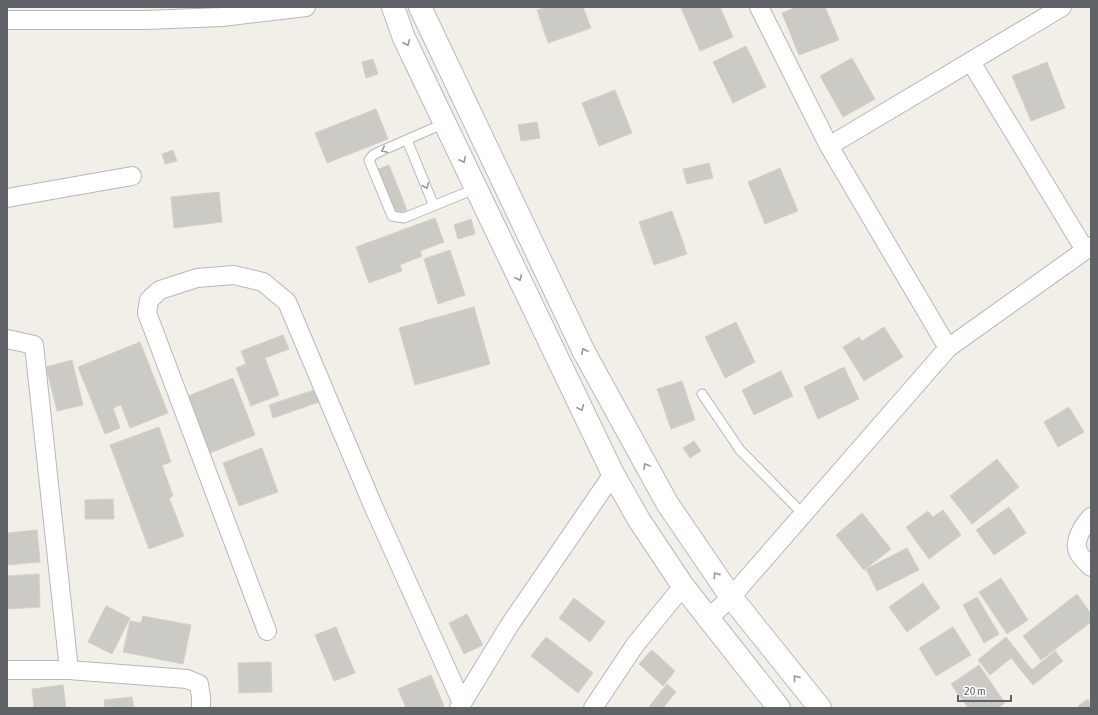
<svg xmlns="http://www.w3.org/2000/svg" width="1098" height="715" font-family="'Asap Condensed',sans-serif">
  <rect width="100%" height="100%" fill="#f1efe8"/>
  <path fill="#cccac5" stroke="#d6d1c6" d="M547,7H583L591,28L548,43L537,10Z
    M684,7H720L733,37L700,51L681,8Z
    M797,7H825L839,40L799,55L782,13Z
    M746,46L766,87L733,103L713,62Z
    M852,58L875,99L843,117L820,76Z
    M373,59L378,74L366,78L362,62Z
    M1047,62L1065,108L1031,121L1012,76Z
    M615,90L632,133L599,146L582,103Z
    M376,109L388,139L327,163L315,133Z
    M537,122L540,138L521,141L518,125Z
    M173,150L177,161L165,164L162,154Z
    M709,163L713,178L687,184L683,169Z
    M389,165L407,210L394,215L376,170Z
    M780,168L798,211L765,224L748,182Z
    M219,192L222,222L174,228L171,197Z
    M672,211L687,254L654,265L639,222Z
    M435,218L444,242L420,251L422,256L400,265L402,271L369,283L356,247Z
    M471,219L475,234L458,239L454,225Z
    M450,250L465,295L438,304L424,259Z
    M474,307L490,364L415,385L399,328Z
    M736,322L755,362L725,378L705,337Z
    M884,327L903,357L864,381L843,347L859,337L862,341Z
    M283,335L289,349L265,358L279,395L251,406L236,368L246,364L241,351Z
    M140,342L168,413L130,428L121,405L113,408L120,428L105,434L78,367Z
    M72,360L83,405L57,411L46,367Z
    M844,367L859,399L818,419L804,387Z
    M781,371L793,396L754,415L742,390Z
    M233,378L255,435L210,453L188,396Z
    M682,381L695,420L671,429L657,389Z
    M314,390L319,402L273,418L269,405Z
    M1069,407L1084,432L1058,447L1044,422Z
    M159,427L171,462L162,465L173,496L169,498L184,536L149,549L110,445Z
    M694,441L701,451L690,458L683,448Z
    M262,448L278,492L239,506L223,463Z
    M997,459L1019,487L972,524L950,496Z
    M113,499L114,519H85V500Z
    M1009,507L1026,533L994,555L976,530Z
    M943,510L961,535L929,559L906,527L928,511L933,517Z
    M862,513L891,549L864,570L836,535Z
    M37,530L40,562L7,565V533Z
    M907,548L919,570L877,591L866,569Z
    M39,574L40,607L7,609V576Z
    M1001,578L1028,620L1007,634L979,592Z
    M923,583L940,608L907,632L889,607Z
    M1077,594L1091,614V622L1041,660L1023,636Z
    M977,597L999,634L984,643L963,605Z
    M574,598L605,622L590,642L559,618Z
    M106,606L130,618L112,654L88,642Z
    M467,614L483,645L464,654L449,623Z
    M143,616L191,625L183,664L123,652L130,621L141,623Z
    M336,627L355,673L334,681L315,635Z
    M953,627L971,655L936,676L919,648Z
    M546,637L593,673L578,693L531,656Z
    M1006,637L1032,670L1055,651L1063,661L1033,685L1011,658L990,675L978,660Z
    M652,650L675,671L663,686L639,664Z
    M271,662L272,692L239,693L238,663Z
    M979,665L1005,703L998,708H968L951,684Z
    M431,675L444,706L440,708H406L398,689Z
    M667,684L676,692L663,708H648Z
    M63,685L66,708H34L32,689Z
    M132,697L134,708H105L104,700Z
    M1088,699L1091,708H1080L1078,706Z"/>
  <g fill="none" stroke-linecap="round" stroke-linejoin="round">
    <g stroke="#b5b8bc" stroke-width="11">
      <path id="lane" d="M445,123L381,151L373,155L369,160L392,216L404,218L477,188
        M407,140L434,206
        M702,394L740,450L803,514"/>
    </g>
    <g stroke="#b5b8bc" stroke-width="20">
      <path id="street" d="M759,7L829,146L948,348
        M7,20H145L222,17L306,7
        M971,62L1085,250
        M829,146L1062,7
        M7,198L132,176
        M7,339L34,345L69,670
        M1091,517C1083,526 1071,543 1080,555C1083,559 1087,563 1091,567
        M708,619L731,597L948,348L1091,246
        M267,631L147,313L149,300L160,290L197,278L234,275L263,282L287,302L374,508L462,703
        M7,670H69L187,679L199,684L201,697V708
        M459,708L509,626L613,474
        M593,708L635,645L683,586"/>
    </g>
    <g stroke="#b6babf" stroke-width="24">
      <path id="secondary" d="M393,7L404,38L613,474L639,520L683,586L779,708
        M420,7L584,352L667,503L731,597L820,708"/>
    </g>
    <use href="#lane" stroke="#fff" stroke-width="9"/>
    <use href="#street" stroke="#fff" stroke-width="18"/>
    <use href="#secondary" stroke="#fff" stroke-width="22"/>
  </g>
  <defs><path id="oneway-chevron" d="M-2-3.5L2.5 0L-2 3.5" fill="none" stroke-width="1.6" stroke-linecap="round" stroke-linejoin="round"/></defs>
  <g stroke="#979a9d">
    <use href="#oneway-chevron" transform="translate(407 43) rotate(65)"/>
    <use href="#oneway-chevron" transform="translate(384 150) rotate(155)"/>
    <use href="#oneway-chevron" transform="translate(463 160) rotate(64)"/>
    <use href="#oneway-chevron" transform="translate(426 186) rotate(67)"/>
    <use href="#oneway-chevron" transform="translate(519 278) rotate(65)"/>
    <use href="#oneway-chevron" transform="translate(584 351) rotate(-117)"/>
    <use href="#oneway-chevron" transform="translate(581 408) rotate(65)"/>
    <use href="#oneway-chevron" transform="translate(646 466) rotate(-119)"/>
    <use href="#oneway-chevron" transform="translate(716 575) rotate(-125)"/>
    <use href="#oneway-chevron" transform="translate(796 678) rotate(-129)"/>
  </g>
  <rect width="1098" height="715" fill="none" stroke="#5f6368" stroke-width="16"/>
  <path d="M958 695v6h53v-6" fill="none" stroke="#5f6368" stroke-width="2"/>
  <text x="964" y="695" font-size="12" fill="#5f6368" stroke="#ffffff" stroke-width="3" paint-order="stroke">20 m</text>
</svg>
